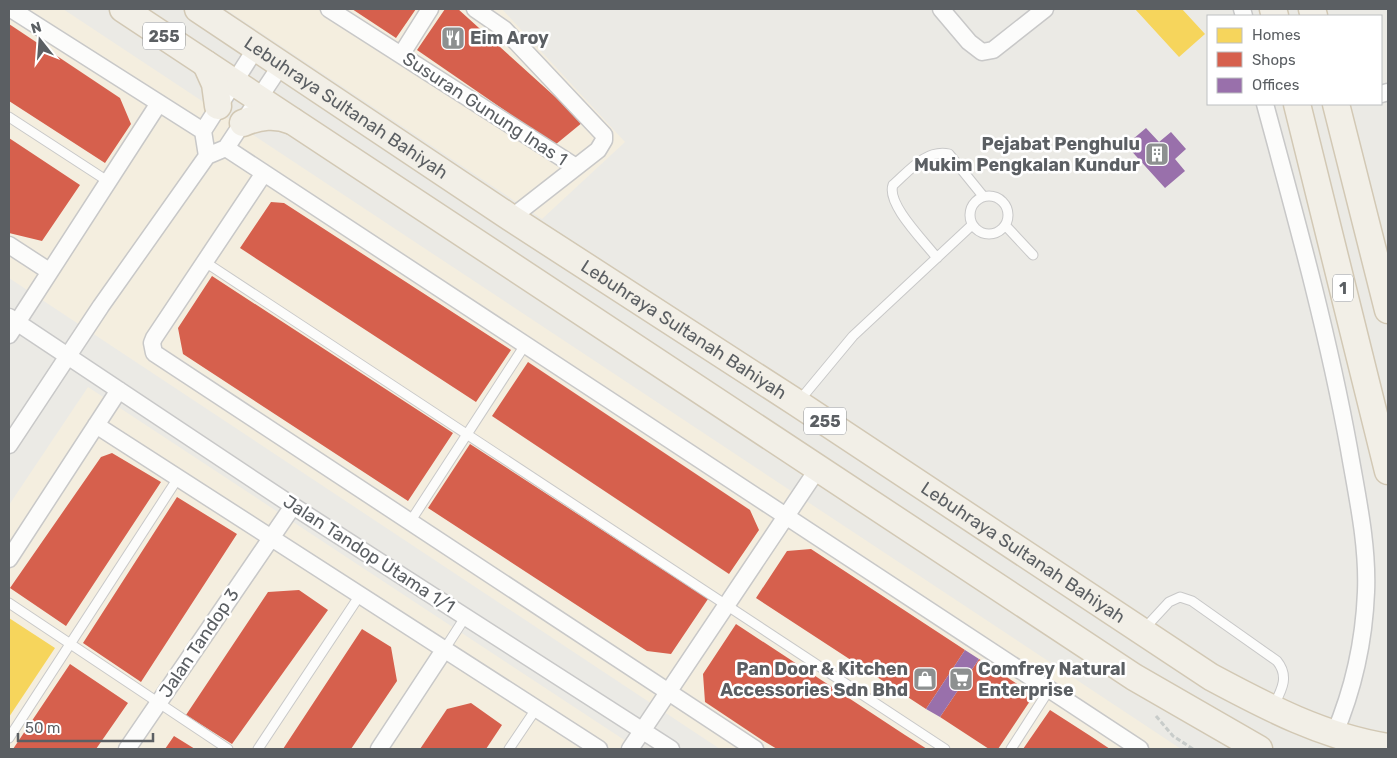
<svg xmlns="http://www.w3.org/2000/svg" width="1397" height="758" font-family="Rubik,sans-serif">
  <rect width="100%" height="100%" fill="#ebeae5"/>
  <path fill="#f4eedf" d="M9,9H63L1181,749H720L9,278Z
    M502,9L625,142L542,219L227,10Z
    M88,387L638,749H9V505Z"/>
  <path fill="#f6d55c" d="M1135,9H1182L1205,34L1179,57Z
    M9,618L55,648L9,717Z"/>
  <path fill="#d6604d" d="M352,9H416L396,38Z
    M445,9H458L583,122L555,145L417,50Z
    M9,24L120,98L131,124L105,163L9,101Z
    M9,138L80,185L42,241L9,233Z
    M271,202L284,203L511,350L476,402L240,248Z
    M212,276L453,433L408,501L183,354L178,328Z
    M528,362L750,510L759,530L729,574L492,416Z
    M470,444L708,599L671,654L647,651L428,508Z
    M112,453L161,482L66,626L10,588L101,457Z
    M177,497L237,534L141,682L83,643Z
    M811,549L965,650L926,709L756,598L787,551Z
    M299,590L328,610L232,744L186,715L268,592Z
    M736,624L905,735L927,749H777L762,740L705,702L703,674Z
    M362,629L391,647L397,681L351,749H283Z
    M979,659L1034,695L998,749H989L940,717Z
    M70,664L128,703L96,749H13Z
    M471,703L502,725L486,749H420L447,709Z
    M1050,710L1092,737L1110,749H1023Z
    M174,736L195,749H165Z"/>
  <path fill="#9970ab" d="M1146,128L1159,142L1171,132L1186,149L1175,159L1185,171L1165,188L1126,145Z
    M965,650L979,659L940,717L926,709Z"/>
  <g fill="none" stroke-linecap="round" stroke-linejoin="round">
    <g stroke="#c8c8c8" stroke-width="11">
      <path id="service" d="M9,117L109,182
        M970 215a19 19 0 1 1 38 0a19 19 0 1 1-38 0Z
        M1005,225L1033,255
        M937,258C925,242 886,204 893,185C909,171 926,149 949,154L983,196
        M205,262L945,749
        M799,401L853,336L972,225
        M410,522L525,345
        M9,603L228,749
        M1144,629L1169,602L1180,597L1192,601L1277,661C1290,677 1281,691 1273,707
        M444,650L466,616
        M9,738L178,478
        M258,749L360,595
        M509,749L536,709
        M1011,749L1049,690"/>
    </g>
    <g stroke="#c8c8c8" stroke-width="19">
      <path id="minor" d="M11,9L203,131
        M329,9L576,167
        M475,9L504,29L604,135V140L598,150L511,218
        M941,9L969,42L982,52L993,50L1045,9
        M1242,9L1244,16
        M401,55L430,9
        M1381,94L1388,92
        M1265,104C1296,218 1328,333 1349,449C1357,496 1368,544 1366,592C1364,643 1354,688 1334,735
        M226,148L1140,749
        M207,156L203,131L256,48
        M264,173L154,338L152,343L154,353L755,749
        M9,245L49,271
        M9,317L293,506L671,749
        M9,335L159,103
        M96,425L599,749
        M9,445L101,306L207,156L226,148L281,65
        M9,559L119,390
        M127,749L293,506
        M379,749L444,650
        M630,749L819,467"/>
    </g>
    <g stroke="#d2c8b4" stroke-width="29">
      <g id="primary">
        <path d="M123,9L1134,677L1259,749"/>
        <path id="s1" d="M198,9L511,218L797,403L1211,677C1267,707 1324,737 1388,747"/>
        <path d="M1273,9L1275,16"/>
        <path d="M1312,9L1314,16"/>
        <path d="M206,64L215,84L218,106"/>
        <path d="M1297,104L1388,471"/>
        <path d="M1336,104L1388,310"/>
        <path d="M243,123C260,116 275,114 292,121"/>
      </g>
    </g>
    <path stroke="#c8ccca" stroke-width="3" stroke-dasharray="5 2.5" stroke-linecap="butt" d="M1156,716L1173,736L1193,749"/>
    <use href="#service" stroke="#fcfcfb" stroke-width="9"/>
    <use href="#minor" stroke="#fcfcfb" stroke-width="16"/>
    <use href="#primary" stroke="#f2efe7" stroke-width="26"/>
  </g>
  <defs>
    <g id="restaurant-square" transform="scale(1.25)"><rect x="-9" y="-9" width="18" height="18" rx="4" fill="#8d9090" stroke="#fff"/><path d="M-5-6h1v4h1v-4h1v4h1v-4h1v5L-1.5 .5V6h-2V.5L-5-1ZM5-6V6H3V1.5H1.5Q1.5-4 5-6Z" fill="#fff"/></g>
    <g id="building-square" transform="scale(1.25)"><rect x="-9" y="-9" width="18" height="18" rx="4" fill="#8d9090" stroke="#fff"/><path d="M-4-6H4V6H1V3H-1V6H-4ZM-2.5-4.3h1.7v1.8h-1.7ZM.8-4.3h1.7v1.8H.8ZM-2.5-1h1.7V.8h-1.7ZM.8-1h1.7V.8H.8Z" fill="#fff"/></g>
    <g id="shop-square" transform="scale(1.25)"><rect x="-9" y="-9" width="18" height="18" rx="4" fill="#8d9090" stroke="#fff"/><path d="M-5-2.5h2.3a2.7 3.5 0 0 1 5.4 0H5L5.5 6h-11ZM-1.5-2.5h3a1.5 2.3 0 0 0-3 0Z" fill="#fff"/></g>
    <g id="supermarket-square" transform="scale(1.25)"><rect x="-9" y="-9" width="18" height="18" rx="4" fill="#8d9090" stroke="#fff"/><path d="M-6-5.5h2.5l.6 2H6L4.5 2H-2.5L-4.4-4H-6ZM-1.5 3.2a1.3 1.3 0 1 0 .1 0ZM3 3.2a1.3 1.3 0 1 0 .1 0Z" fill="#fff"/></g>
  </defs>
  <g fill-rule="evenodd">
    <use href="#restaurant-square" x="453" y="38"/>
    <use href="#building-square" x="1157" y="154"/>
    <use href="#shop-square" x="925" y="679"/>
    <use href="#supermarket-square" x="961" y="679"/>
  </g>
  <g text-anchor="middle" dominant-baseline="central" stroke-width="5" stroke-linejoin="round" paint-order="stroke">
    <g fill="#fff" stroke="#8c8f92" stroke-width="1">
      <rect x="143" y="22.5" width="42" height="27" rx="4"/>
      <rect x="1333" y="274.5" width="20" height="27" rx="4"/>
      <rect x="804" y="407.5" width="42" height="27" rx="4"/>
    </g>
    <g font-size="16" font-weight="bold" fill="#5b5f63">
      <text x="164" y="36">255</text>
      <text x="1343" y="288">1</text>
      <text x="825" y="421">255</text>
    </g>
    <g font-size="18" font-weight="bold" fill="#5b5f63" stroke="#fff" text-anchor="start">
      <text x="470" y="38">Eim Aroy</text>
      <text x="1140" y="144" text-anchor="end">Pejabat Penghulu<tspan x="1140" dy="21">Mukim Pengkalan Kundur</tspan></text>
      <text x="908" y="669" text-anchor="end">Pan Door &amp; Kitchen<tspan x="908" dy="21">Accessories Sdn Bhd</tspan></text>
      <text x="978" y="669">Comfrey Natural<tspan x="978" dy="21">Enterprise</tspan></text>
    </g>
    <g font-size="18" fill="#5b5f63" stroke="#fff">
      <text stroke="none"><textPath href="#s1" startOffset="178">Lebuhraya Sultanah Bahiyah</textPath></text>
      <text transform="translate(485 109) rotate(33)">Susuran Gunung Inas 1</text>
      <text stroke="none"><textPath href="#s1" startOffset="582">Lebuhraya Sultanah Bahiyah</textPath></text>
      <text stroke="none"><textPath href="#s1" startOffset="988">Lebuhraya Sultanah Bahiyah</textPath></text>
      <text transform="translate(369 554) rotate(33)">Jalan Tandop Utama 1/1</text>
      <text transform="translate(199 643) rotate(-56)">Jalan Tandop 3</text>
    </g>
  </g>
  <rect width="1397" height="758" fill="none" stroke="#5b5f63" stroke-width="20"/>
  <rect x="1207" y="15" width="175" height="90" fill="#ffffff" stroke="#bdbfc1"/>
  <rect x="1217" y="28" width="25" height="15" fill="#f6d55c" stroke="#bdbfc1"/>
  <text x="1252" y="40" font-size="15" fill="#5b5f63">Homes</text>
  <rect x="1217" y="52" width="25" height="15" fill="#d6604d" stroke="#bdbfc1"/>
  <text x="1252" y="65" font-size="15" fill="#5b5f63">Shops</text>
  <rect x="1217" y="78" width="25" height="15" fill="#9970ab" stroke="#bdbfc1"/>
  <text x="1252" y="90" font-size="15" fill="#5b5f63">Offices</text>
  <g transform="translate(40 40) rotate(343)" stroke="#ffffff" stroke-width="4" paint-order="stroke">
  <path d="M0-4L9 19L0 12L-9 19Z" fill="#5b5f63"/>
  <text y="-8" font-size="14" font-weight="bold" text-anchor="middle" fill="#5b5f63">N</text>
  </g>
  <path d="M18 733v8h135v-8" fill="none" stroke="#5b5f63" stroke-width="2.5"/>
  <text x="25" y="733" font-size="15" fill="#5b5f63" stroke="#ffffff" stroke-width="4" paint-order="stroke">50 m</text>
</svg>
